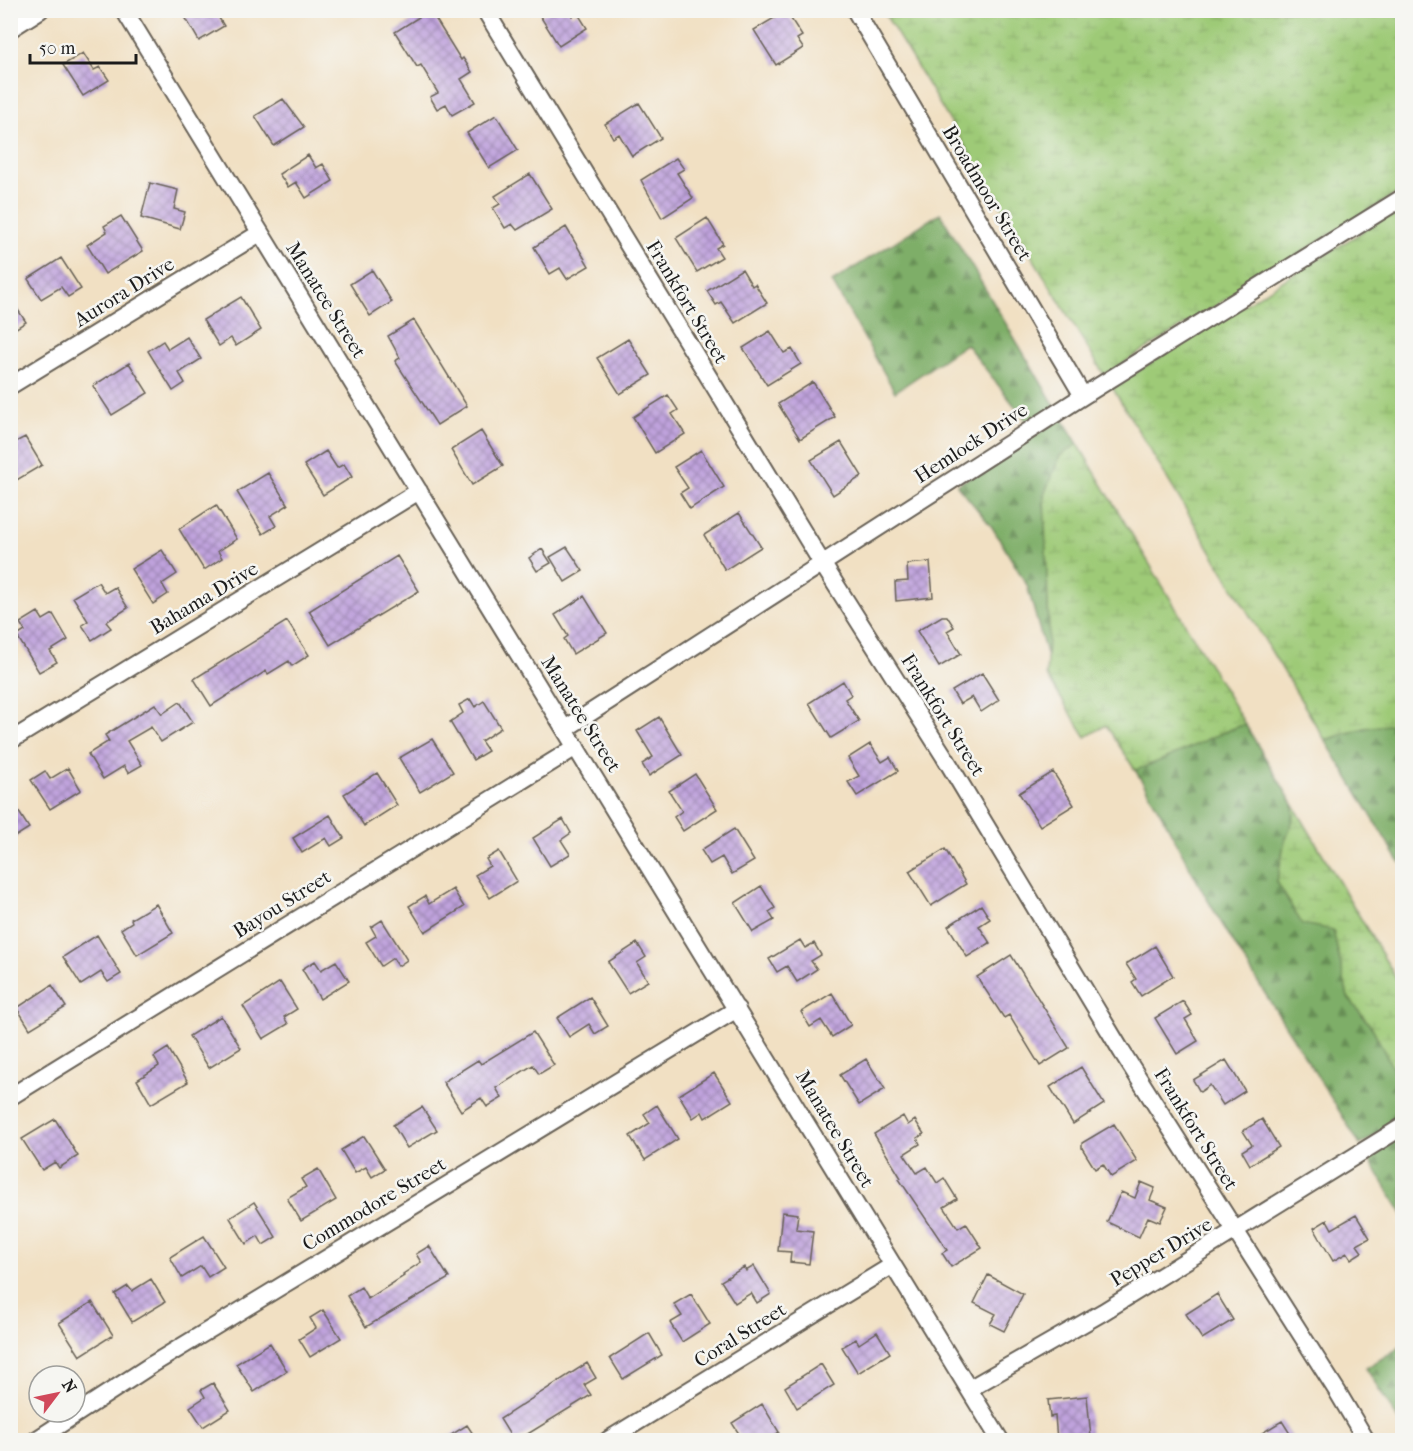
<svg xmlns="http://www.w3.org/2000/svg" width="1413" height="1451" font-family="'IM FELL French Canon',serif">
  <defs>
    <pattern id="forest-firs" width="22" height="20" patternUnits="userSpaceOnUse" patternTransform="scale(1.5)"><rect width="22" height="20" fill="#7eae68"/><path d="M5 1l3.5 6h-7zM16 11l3.5 6h-7z" fill="#668d55"/></pattern>
    <pattern id="wetland-marsh" width="20" height="14" patternUnits="userSpaceOnUse" patternTransform="scale(1.5)"><rect width="20" height="14" fill="#9eca77"/><path d="M1 5h8M5 5V1M11 12h8M15 12V8" fill="none" stroke="#88ad66"/></pattern>
    <pattern id="building-cross-hatch" width="8" height="8" patternUnits="userSpaceOnUse" patternTransform="scale(1.5)"><rect width="8" height="8" fill="#c0a3dd"/><path d="M0 0l8 8M0 8l8-8" fill="none" stroke="#9b84b2"/></pattern>
  </defs>
  <rect width="100%" height="100%" fill="#f6f6f2"/>
  <filter id="ink" filterUnits="userSpaceOnUse"><feTurbulence type="fractalNoise" baseFrequency=".0167" numOctaves="2"/><feDisplacementMap in="SourceGraphic" scale="12" xChannelSelector="R" yChannelSelector="G"/><feConvolveMatrix kernelMatrix="1 2 1 2 8 2 1 2 1" color-interpolation-filters="sRGB"/></filter>
  <filter id="wash" filterUnits="userSpaceOnUse"><feTurbulence type="fractalNoise" baseFrequency=".008" numOctaves="4" result="noise"/><feDisplacementMap in="SourceGraphic" scale="24" xChannelSelector="R" yChannelSelector="G"/><feGaussianBlur stdDeviation="1.35" result="paint"/><feColorMatrix in="noise" values="0 0 0 0 0 0 0 0 0 0 0 0 0 0 0 0 0 1.4 0 .05"/><feComposite in="paint" operator="in"/></filter>
  <g filter="url(#wash)">
    <rect width="100%" height="100%" fill="#f1e0c3"/>
    <path fill="url(#forest-firs)" stroke="#4d6542" stroke-width="1.5" d="M940,213L1055,406L1028,423L966,344L895,392L832,282Z
      M1062,418L1078,444L1060,456L1044,495L1049,627L1048,661L1027,585L992,527L957,485Z
      M1402,723V862L1400,863L1325,740L1364,728Z
      M1245,724L1293,804L1294,818L1284,844L1277,882L1333,930L1348,997L1373,1029L1399,1081L1402,1082V1119L1360,1145C1310,1062 1255,981 1206,897C1182,855 1162,811 1135,770C1173,758 1207,737 1245,724Z
      M1402,1136V1214L1368,1157Z
      M1402,1346V1426L1366,1368Z"/>
    <path fill="url(#wetland-marsh)" stroke="#5d734a" stroke-width="1.5" d="M883,11H1402V190L1104,375Z
      M1402,207V723L1364,728L1325,740L1112,387Z
      M1078,444L1245,724C1207,737 1173,758 1135,770L1106,725L1086,737L1046,675L1049,627L1044,495L1060,456Z
      M1293,804L1402,988V1082L1399,1081L1373,1029L1348,997L1333,930L1302,924L1277,882L1284,844L1294,818Z"/>
    <g id="blocks">
      <path fill="url(#building-cross-hatch)" d="M181,10H214L224,26L199,41Z
        M430,10L461,60L463,58L472,72L461,79L475,102L452,115L446,104L437,109L430,97L438,93L421,65L417,67L395,32Z
        M550,10H569L572,16L577,12L587,28L559,46L540,16Z
        M786,11L802,36L797,39L803,48L776,65L754,30Z
        M83,53L94,70L100,67L109,80L83,96L63,65Z
        M283,99L304,127L274,146L255,116Z
        M639,103L661,138L632,156L619,134L613,138L605,124Z
        M496,115L518,150L489,168L467,133Z
        M308,155L316,168L323,164L333,181L306,198L296,182L288,187L279,174Z
        M676,158L684,169L677,173L693,198L662,218L641,180Z
        M530,174L552,209L517,230L512,224L505,228L493,208L500,204L495,196Z
        M150,183L178,190L174,209L185,212L180,229L141,218Z
        M121,216L143,251L105,274L87,245L107,232L104,226Z
        M707,218L723,244L716,248L722,257L697,272L676,238Z
        M566,227L589,266L567,279L560,268L550,274L534,247Z
        M61,258L81,289L68,297L61,287L41,299L28,279Z
        M742,269L752,286L755,284L767,303L735,323L721,302L716,305L707,291Z
        M372,270L392,302L370,316L350,284Z
        M241,297L261,330L236,346L231,338L219,346L203,320Z
        M10,298L26,322L10,332Z
        M414,320L467,406L437,425L395,361L400,358L388,336Z
        M770,331L784,353L792,349L801,364L767,385L743,348Z
        M187,337L201,359L179,373L185,383L173,391L148,351L163,341L168,349Z
        M628,339L651,375L620,394L597,358Z
        M129,363L148,393L112,415L93,386Z
        M813,382L835,417L800,439L778,404Z
        M668,395L678,410L672,414L685,434L655,453L633,417Z
        M481,431L503,466L472,485L451,450Z
        M25,437L42,465L10,484V445Z
        M841,442L862,476L833,495L811,460Z
        M701,450L724,487L690,509L680,493L688,488L674,467Z
        M326,451L337,468L344,464L352,477L323,495L304,465Z
        M268,473L288,505L270,516L276,526L263,534L237,492Z
        M216,505L237,539L218,551L222,558L204,570L179,529Z
        M739,513L761,547L725,570L704,535Z
        M567,547L583,571L565,582L550,557Z
        M542,549L551,563L537,571L529,558Z
        M162,550L177,574L162,584L168,594L153,604L131,569Z
        M397,556L419,591L330,645L309,611Z
        M930,562L933,597L896,601L895,582L908,581L907,564Z
        M98,582L105,593L115,587L128,608L106,622L111,628L92,640L82,625L88,621L73,597Z
        M584,596L607,633L573,654L564,639L568,636L555,615Z
        M38,612L43,620L53,614L68,640L50,651L57,662L39,672L17,636L25,631L20,623Z
        M942,616H947L954,627L947,631L961,654L939,667L917,631Z
        M287,621L309,655L292,666L289,661L268,674L266,671L211,706L194,679Z
        M982,673L999,700L981,712L972,697L960,704L952,691Z
        M843,681L851,695L845,699L859,721L831,738L809,703Z
        M470,699L475,707L484,701L501,728L481,741L488,751L473,760L450,722L463,713L459,705Z
        M180,702L193,722L161,742L151,727L127,741L142,765L128,773L124,766L103,779L88,754L109,741L105,735L155,704L162,714Z
        M659,717L682,755L649,776L642,764L653,757L637,731Z
        M432,739L453,772L420,792L399,758Z
        M870,744L882,762L890,757L898,771L857,796L848,782L859,776L848,758Z
        M68,768L81,790L50,809L31,780L45,771L50,779Z
        M1053,772L1074,805L1040,826L1019,793Z
        M377,773L397,805L364,826L344,794Z
        M695,774L717,809L683,831L674,817L682,811L669,791Z
        M10,798L29,828L10,840Z
        M330,815L344,838L331,846L326,838L302,853L293,838Z
        M563,819L571,833L561,840L570,854L550,866L533,838Z
        M734,829L754,861L732,874L722,857L710,864L701,850Z
        M945,849L966,884L931,906L909,871Z
        M499,851L517,881L490,898L475,875L490,866L486,859Z
        M761,886L775,908L769,912L774,920L753,932L735,903Z
        M453,889L464,907L425,932L409,906L425,896L429,904Z
        M156,904L173,933L137,955L121,929L132,922L131,919Z
        M981,905L990,919L979,926L990,943L967,957L948,926Z
        M382,920L407,960L398,966L393,958L381,966L366,942L376,936L371,927Z
        M97,935L121,974L108,982L101,972L81,985L63,957Z
        M800,940L805,948L814,943L821,955L811,961L817,969L797,982L787,966L777,972L769,959Z
        M637,943L646,957L637,963L648,981L628,993L608,962Z
        M1155,946L1173,976L1141,996L1132,982L1136,979L1126,964Z
        M1011,955L1069,1048L1040,1066L1009,1015L1004,1018L977,977Z
        M315,961L321,970L336,961L349,981L320,999L302,969Z
        M280,982L297,1009L284,1017L288,1024L263,1039L243,1006Z
        M52,985L66,1007L30,1029L17,1008Z
        M832,993L851,1025L832,1037L821,1020L810,1027L801,1012Z
        M590,997L608,1026L595,1034L589,1024L569,1037L557,1018Z
        M1183,1001L1192,1015L1185,1019L1198,1041L1177,1054L1155,1018Z
        M221,1016L241,1048L209,1068L189,1036Z
        M533,1032L554,1065L539,1074L533,1065L496,1088L502,1098L487,1107L481,1098L461,1111L443,1082L478,1060L481,1064Z
        M168,1048L188,1082L151,1104L137,1080L159,1066L154,1057Z
        M866,1059L885,1089L859,1105L840,1075Z
        M1226,1060L1245,1091L1223,1105L1210,1085L1200,1092L1193,1080Z
        M1081,1067L1104,1104L1073,1124L1050,1087Z
        M714,1073L732,1101L705,1118L702,1112L693,1118L679,1095Z
        M657,1105L678,1139L645,1160L630,1136L650,1123L644,1114Z
        M422,1107L437,1130L407,1148L393,1125Z
        M903,1116L908,1125L915,1120L924,1134L917,1138L920,1144L904,1154L917,1173L927,1167L937,1183L944,1178L957,1199L944,1207L958,1228L966,1223L982,1248L951,1267L942,1253L947,1250L899,1179L901,1178L874,1134Z
        M55,1119L78,1156L59,1168L55,1162L42,1170L22,1139Z
        M1262,1119L1279,1147L1250,1165L1242,1151L1252,1145L1243,1131Z
        M1114,1124L1137,1161L1111,1177L1103,1164L1095,1169L1082,1148V1143Z
        M364,1136L385,1169L372,1177L366,1167L355,1173L341,1150Z
        M318,1169L336,1200L301,1221L287,1198L306,1187L301,1179Z
        M1141,1182L1155,1188L1150,1200L1167,1207L1160,1222L1148,1217L1139,1237L1107,1222L1121,1192L1135,1198Z
        M254,1202L276,1237L263,1245L258,1236L246,1244L230,1218Z
        M782,1212L798,1214L796,1229L813,1231L809,1264L790,1262L791,1252L778,1251Z
        M1356,1215L1370,1238L1357,1245L1362,1252L1351,1259L1347,1253L1333,1261L1314,1228L1327,1220L1332,1229Z
        M204,1236L224,1267L208,1277L201,1266L182,1278L170,1257Z
        M429,1246L449,1278L366,1327L347,1296L361,1287L368,1299L404,1276L403,1274L421,1262L416,1254Z
        M754,1266L771,1294L757,1303L751,1293L735,1303L721,1281L744,1267L746,1271Z
        M988,1275L1023,1294L1004,1331L990,1324L996,1314L974,1303Z
        M151,1279L165,1302L132,1322L115,1294L128,1286L132,1291Z
        M691,1294L710,1324L682,1342L670,1323L682,1316L674,1304Z
        M1217,1294L1233,1320L1202,1339L1186,1314Z
        M92,1302L113,1335L80,1356L59,1323Z
        M323,1310L341,1338L310,1357L299,1339L316,1328L310,1318Z
        M877,1332L890,1353L858,1373L842,1347L856,1339L859,1344Z
        M649,1333L662,1355L623,1379L610,1358Z
        M270,1343L287,1371L254,1392L236,1364Z
        M587,1363L596,1378L584,1385L591,1395L518,1440H513L500,1419Z
        M821,1364L834,1385L797,1408L785,1387Z
        M213,1383L230,1410L203,1427L190,1407L205,1397L201,1390Z
        M1087,1396L1091,1438L1057,1440L1055,1416L1050,1417L1048,1400Z
        M762,1404L779,1432L775,1435L778,1440H743L732,1423Z
        M1282,1421L1294,1440H1267L1262,1433Z
        M467,1425L477,1440H443Z"/>
    </g>
  </g>
  <g filter="url(#ink)">
    <use href="#blocks" fill-opacity="0" stroke="#676156" stroke-width="1.5"/>
    <g fill="none" stroke-linecap="round" stroke-linejoin="round">
      <g stroke="#676156" stroke-width="20">
        <path id="minor" d="M124,10L1000,1440
          M485,10L822,563L944,756L1122,1052L1337,1391L1366,1440
          M855,10L1083,396
          M10,29L40,10
          M10,386L260,233
          M565,729L1083,396L1402,198
          M10,741L419,491
          M10,1097L576,747
          M969,1389L1103,1312L1402,1127
          M36,1440L153,1364L737,1009
          M608,1440L893,1265"/>
      </g>
      <use href="#minor" stroke="#fff" stroke-width="16"/>
    </g>
  </g>
  <g text-anchor="middle" dominant-baseline="central" stroke-width="5" stroke-linejoin="round" paint-order="stroke">
    <g font-size="20" fill="#1c1c1c" stroke="#f6f6f2">
      <text transform="translate(987 193) rotate(59)">Broadmoor Street</text>
      <text transform="translate(124 292) rotate(-32)">Aurora Drive</text>
      <text transform="translate(326 300) rotate(58)">Manatee Street</text>
      <text transform="translate(687 302) rotate(59)">Frankfort Street</text>
      <text transform="translate(971 443) rotate(-33)">Hemlock Drive</text>
      <text transform="translate(204 598) rotate(-31)">Bahama Drive</text>
      <text transform="translate(581 714) rotate(58)">Manatee Street</text>
      <text transform="translate(943 715) rotate(58)">Frankfort Street</text>
      <text transform="translate(282 904) rotate(-32)">Bayou Street</text>
      <text transform="translate(835 1129) rotate(59)">Manatee Street</text>
      <text transform="translate(1196 1129) rotate(58)">Frankfort Street</text>
      <text transform="translate(374 1204) rotate(-31)">Commodore Street</text>
      <text transform="translate(1161 1252) rotate(-31)">Pepper Drive</text>
      <text transform="translate(740 1335) rotate(-32)">Coral Street</text>
    </g>
  </g>
  <rect width="1413" height="1451" fill="none" stroke="#f6f6f2" stroke-width="36"/>
  <g transform="translate(57 1394) rotate(58)"><circle r="28" fill="#f6f6f2" stroke="#9f9f9c" stroke-width="1.5"/>
  <path d="M0-4.5L10 22L0 15L-10 22Z" fill="#d1495b"/>
  <text y="-9" font-size="16" font-weight="bold" text-anchor="middle" fill="#1c1c1c">N</text>
  </g>
  <path d="M30 54v9h106v-9" fill="none" stroke="#1c1c1c" stroke-width="3"/>
  <text x="39" y="54" font-size="18" fill="#1c1c1c" stroke="#f6f6f2" stroke-width="4.5" paint-order="stroke">50 m</text>
</svg>
